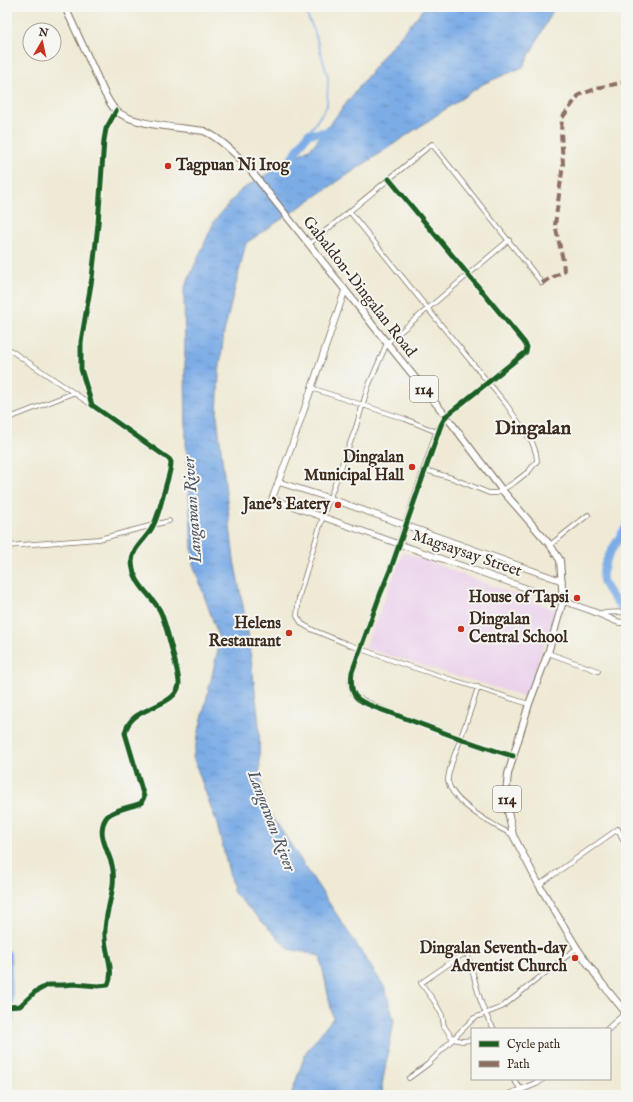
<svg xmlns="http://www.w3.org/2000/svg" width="633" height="1102" font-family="'IM FELL English',serif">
  <defs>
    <pattern id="water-ripples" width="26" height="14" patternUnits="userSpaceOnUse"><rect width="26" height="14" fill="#7bace6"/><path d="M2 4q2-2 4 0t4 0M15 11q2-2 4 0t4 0" fill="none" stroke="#668cba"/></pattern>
  </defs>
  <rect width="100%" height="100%" fill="#f6f6f2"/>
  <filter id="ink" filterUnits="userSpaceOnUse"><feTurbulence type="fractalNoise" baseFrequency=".025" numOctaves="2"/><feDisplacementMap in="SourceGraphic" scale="8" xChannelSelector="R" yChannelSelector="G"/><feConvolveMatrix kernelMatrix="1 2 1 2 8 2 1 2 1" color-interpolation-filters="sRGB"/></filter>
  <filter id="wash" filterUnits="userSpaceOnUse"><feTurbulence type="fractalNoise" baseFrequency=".012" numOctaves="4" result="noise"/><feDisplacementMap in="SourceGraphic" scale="16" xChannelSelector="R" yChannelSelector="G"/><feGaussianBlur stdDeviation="0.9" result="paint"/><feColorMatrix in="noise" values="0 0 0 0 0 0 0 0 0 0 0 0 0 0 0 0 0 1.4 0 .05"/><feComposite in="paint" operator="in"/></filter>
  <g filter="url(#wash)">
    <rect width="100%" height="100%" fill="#efead5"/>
    <path fill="#ebd1eb" d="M403,552L556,610L526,697L365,648Z"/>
    <path fill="url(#water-ripples)" stroke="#5b6b82" d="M425,7H555L523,67L483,84L246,243L224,332L219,374L217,415L234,560L247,626L259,723L260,779L266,807L385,988L394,1021L382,1085L383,1095H291L306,1052L333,1018L320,956L289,949L234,893L217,824L193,757L220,641L193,564L186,443L184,289L215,220L241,190L312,147L384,55Z"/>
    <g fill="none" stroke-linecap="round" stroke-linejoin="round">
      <path stroke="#7bace6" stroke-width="1.5" d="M303,7L314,30L328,77L327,106L308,134"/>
      <path stroke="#7bace6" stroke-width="8" d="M285,168L308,134L334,131
        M626,527C618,540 597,568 604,583C608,594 619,604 626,613
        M7,954L10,1019L7,1028"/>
    </g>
  </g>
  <g filter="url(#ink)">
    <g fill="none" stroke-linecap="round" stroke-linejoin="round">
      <g stroke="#7a6d5e" stroke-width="5.5">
        <path id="street" d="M389,179L524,342L527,347L526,352L446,416
          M350,212L428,309L506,404L532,442L536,453L537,461L529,471L515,482L497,493H489L452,478L425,470
          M509,240L387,343L368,387L356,427L323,516L299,596L297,616L302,624L313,630L347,644L402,664L529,704
          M309,244C351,211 391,177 432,144L542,283
          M7,348L92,405
          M311,388L405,419L437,432
          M7,419L73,393
          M550,545L588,515
          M7,546L99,539L169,521
          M598,613L626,612
          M548,653L598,671
          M478,687C473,704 467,720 461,737C458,747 447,771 448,781C452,803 495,826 513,835
          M539,885L618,829L626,846
          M464,945C475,972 477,1004 494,1029
          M466,952L421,983L434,1001L442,1015L444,1026L453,1039L474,1018L502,1007L577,948
          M7,1007L20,1006L35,992L48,985H63L74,984L98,986L108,985C115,971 105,952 105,937C103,913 118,889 112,865C108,850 96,833 106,818C111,810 132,807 141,803L144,797L125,733C131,704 174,710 179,685C180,677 164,616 159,609C149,593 133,583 132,562C132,547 147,539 153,526C159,514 161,502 165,489C167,480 171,471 171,462L169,459L92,405L81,369V342L92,278L98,224L104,140L106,129L116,111
          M409,1078L428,1064L453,1039L462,1041L472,1040
          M513,1079L521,1089"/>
      </g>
      <g stroke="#7a6d5e" stroke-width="7">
        <path id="secondary" d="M345,290L290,451L272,499L399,544L592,611L618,622L626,623
          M446,416L437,432L391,568L380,595L352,672L351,684L353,693L357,698L378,708L483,747L513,756
          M278,482L329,498L562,581
          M608,1029L626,1013
          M508,1095L537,1083L542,1079"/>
      </g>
      <g stroke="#7a6d5e" stroke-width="8">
        <path id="primary" d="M65,7L105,94C108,100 111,105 115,110C133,126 180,127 204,131C220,138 236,154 248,167L387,343L446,416L502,490L550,545L560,560L563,601L548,653L529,704L508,774L506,793L507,807L513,835L539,885L577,948L600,981L626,1013"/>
      </g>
      <use href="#street" stroke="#fff" stroke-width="4"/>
      <use href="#secondary" stroke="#fff" stroke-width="5.5"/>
      <use href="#primary" stroke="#fff" stroke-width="6"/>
      <path stroke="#8d6e63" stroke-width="4" stroke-dasharray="8 4" stroke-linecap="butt" d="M542,283L564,271L563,260L555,225L563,164L561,132L562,118L579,95L601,87L626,82"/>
      <g stroke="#f6f6f2" stroke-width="8">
        <path id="cycleway" d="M389,179L524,342L527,347L526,352L446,416L441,425L391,568L380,595L352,672C351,680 350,692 357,698C364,705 389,712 399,716C437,730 474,745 513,756
          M7,1007L20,1006L35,992L48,985H63L74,984L98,986L108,985C115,971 105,952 105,937C103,913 118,889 112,865C108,850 96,833 106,818C111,810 132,807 141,803L144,797L125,733C131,704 174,710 179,685C180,677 164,616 159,609C149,593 133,583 132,562C132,547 147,539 153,526C159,514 161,502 165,489C167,480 171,471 171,462L169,459L92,405L81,369V342L92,278L98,224L104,140L106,129L116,111"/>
      </g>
      <use href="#cycleway" stroke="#1b5e20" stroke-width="5"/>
    </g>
  </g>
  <g fill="#c8321e" stroke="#f6f6f2" stroke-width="1.5">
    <circle cx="168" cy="166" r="4"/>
    <circle cx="412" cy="467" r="4"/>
    <circle cx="338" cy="505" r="4"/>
    <circle cx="577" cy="598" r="4"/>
    <circle cx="461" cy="629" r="4"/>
    <circle cx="289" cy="633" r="4"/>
    <circle cx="575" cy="958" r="4"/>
  </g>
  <g text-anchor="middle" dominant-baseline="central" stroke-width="4" stroke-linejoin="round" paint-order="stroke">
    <g fill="#f6f6f2" stroke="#73675e" stroke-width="1">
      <rect x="410" y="376" width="28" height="26" rx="3"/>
      <rect x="493" y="786" width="28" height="26" rx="3"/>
    </g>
    <g font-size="15" font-weight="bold" fill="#3b2a1e">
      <text x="424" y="389">114</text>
      <text x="507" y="799">114</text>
    </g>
    <g font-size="16" font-weight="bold" fill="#3b2a1e" stroke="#f6f6f2" text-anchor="end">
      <text x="176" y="166" text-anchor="start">Tagpuan Ni Irog</text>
      <text x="404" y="458">Dingalan<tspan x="404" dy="18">Municipal Hall</tspan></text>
      <text x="330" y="505">Jane’s Eatery</text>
      <text x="569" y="598">House of Tapsi</text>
      <text x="469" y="620" text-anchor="start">Dingalan<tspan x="469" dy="18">Central School</tspan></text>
      <text x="281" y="624">Helens<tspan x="281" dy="18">Restaurant</tspan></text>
      <text x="567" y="949">Dingalan Seventh-day<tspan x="567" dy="18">Adventist Church</tspan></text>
    </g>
    <g font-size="16" fill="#3b2a1e" stroke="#f6f6f2">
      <text transform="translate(359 287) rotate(52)">Gabaldon-Dingalan Road</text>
      <text transform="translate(467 554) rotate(19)">Magsaysay Street</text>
    </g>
    <g font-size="17" font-style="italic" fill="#515864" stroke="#f6f6f2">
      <text transform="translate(193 510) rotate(-94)">Langawan River</text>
      <text transform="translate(271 821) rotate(69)">Langawan River</text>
    </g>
    <g font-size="20" font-weight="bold" fill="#3b2a1e" stroke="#f6f6f2">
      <text x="533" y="428">Dingalan</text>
    </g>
  </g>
  <rect width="633" height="1102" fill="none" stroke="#f6f6f2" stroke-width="24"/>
  <rect x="471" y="1028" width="140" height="52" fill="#f6f6f2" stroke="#aba49d"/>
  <rect x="479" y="1041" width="20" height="6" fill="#1b5e20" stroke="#aba49d"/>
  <text x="507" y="1048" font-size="12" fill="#3b2a1e">Cycle path</text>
  <rect x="479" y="1061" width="20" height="6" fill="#8d6e63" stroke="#aba49d"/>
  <text x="507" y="1068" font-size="12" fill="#3b2a1e">Path</text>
  <g transform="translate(42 42) rotate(9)"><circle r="19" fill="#f6f6f2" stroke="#aba49d"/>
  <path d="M0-3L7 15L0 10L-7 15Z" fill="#c8321e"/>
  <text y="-6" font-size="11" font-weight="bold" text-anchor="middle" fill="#3b2a1e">N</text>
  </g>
</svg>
